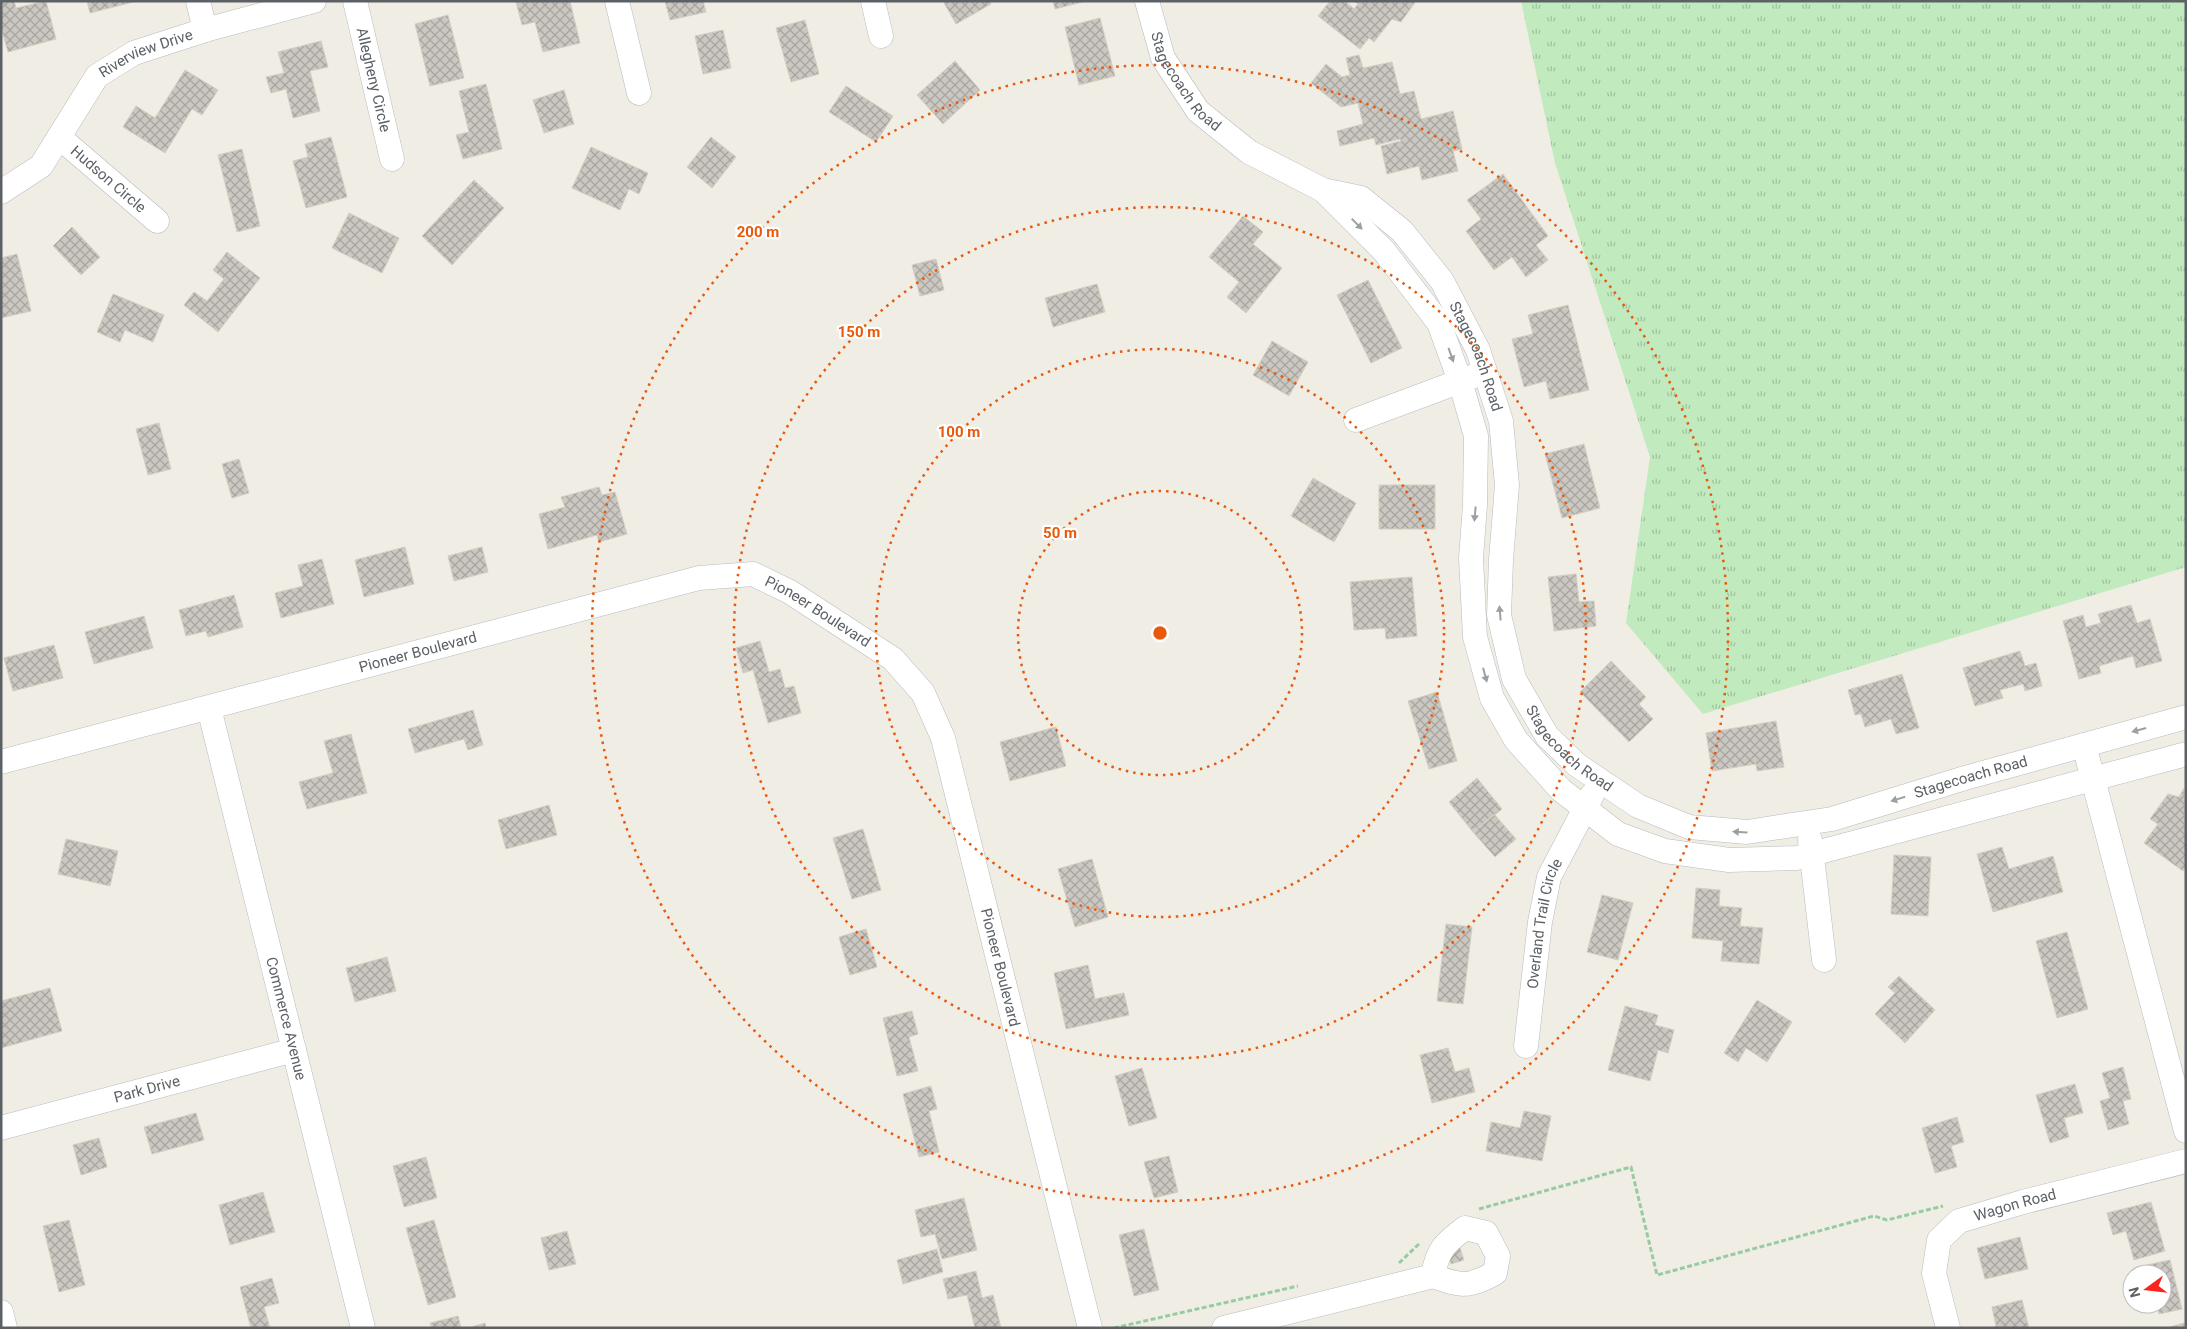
<svg xmlns="http://www.w3.org/2000/svg" width="2187" height="1329" font-family="Roboto,sans-serif">
  <defs>
    <pattern id="grass-tufts" width="24" height="20" patternUnits="userSpaceOnUse" patternTransform="scale(1.25)"><rect width="24" height="20" fill="#c1eabe"/><path d="M3 7l-1-3M5 7V3M7 7l1-3M15 17l-1-3M17 17v-4M19 17l1-3" fill="none" stroke="#a0c19e"/></pattern>
    <pattern id="building-cross-hatch" width="8" height="8" patternUnits="userSpaceOnUse" patternTransform="scale(1.25)"><rect width="8" height="8" fill="#cbc7c1"/><path d="M0 0l8 8M0 8l8-8" fill="none" stroke="#a8a5a1"/></pattern>
  </defs>
  <rect width="100%" height="100%" fill="#f0ede4"/>
  <path fill="url(#grass-tufts)" d="M1521,1H2186V567L1703,714L1626,623L1650,457L1555,163Z"/>
  <path fill="url(#building-cross-hatch)" stroke="#d6cec2" d="M1,1H14L16,8L46,1L56,39L8,52L1,27Z
    M87,1H137L90,13Z
    M570,1L580,43L543,52L535,22L522,25L516,2Z
    M665,1H703L706,12L670,20Z
    M943,1H989L991,4L956,24Z
    M1053,1H1086L1055,9Z
    M1330,1H1345L1354,9L1358,4L1354,1H1416L1401,22L1392,19L1374,42L1369,38L1360,49L1318,16Z
    M448,15L464,78L430,86L415,24Z
    M1100,18L1115,76L1079,85L1065,27Z
    M805,20L819,74L791,82L776,28Z
    M723,30L731,68L703,74L695,36Z
    M321,41L328,67L310,71L320,111L293,118L286,89L271,93L266,77L284,73L278,52Z
    M1359,55L1363,68L1392,62L1400,94L1414,91L1421,119L1453,111L1462,149L1453,151L1458,171L1422,180L1419,166L1387,174L1381,146L1401,141L1400,139L1376,145L1374,138L1340,146L1337,131L1363,124L1358,103L1341,107L1311,83L1326,64L1342,77L1350,75L1346,58Z
    M955,61L980,90L943,124L917,95Z
    M185,70L218,90L202,115L192,109L165,153L123,127L136,106L155,118Z
    M486,84L502,149L463,159L456,135L469,132L459,91Z
    M846,86L893,116L876,142L829,112Z
    M564,90L574,124L544,133L533,100Z
    M331,137L347,197L306,208L293,161L308,157L305,144Z
    M711,137L736,157L712,188L687,167Z
    M591,147L648,173L639,194L629,189L620,210L572,188Z
    M242,149L260,226L237,232L218,155Z
    M1503,174L1548,236L1536,245L1548,260L1526,277L1512,257L1494,270L1466,231L1481,219L1467,200Z
    M474,180L504,208L452,265L422,236Z
    M349,213L399,238L382,273L332,248Z
    M1243,216L1263,232L1253,244L1282,268L1246,313L1227,297L1239,282L1209,257Z
    M72,227L100,257L81,275L53,246Z
    M227,252L260,278L218,332L184,305L194,292L207,301L224,279L213,270Z
    M17,254L31,311L1,318V258Z
    M936,259L944,290L920,296L912,265Z
    M1368,280L1402,348L1371,363L1337,295Z
    M1097,284L1105,312L1053,327L1045,298Z
    M113,294L164,315L153,342L125,330L120,342L97,332Z
    M1568,305L1589,390L1550,399L1546,381L1524,387L1512,339L1533,334L1528,315Z
    M1272,341L1308,362L1289,396L1253,375Z
    M159,423L171,469L148,475L136,429Z
    M1584,444L1600,508L1562,518L1545,454Z
    M239,459L249,493L232,498L222,464Z
    M1313,478L1356,503L1334,542L1291,516Z
    M1379,485H1435V529H1379Z
    M599,487L602,495L615,492L627,534L599,542L597,535L548,549L539,514L565,507L561,497Z
    M405,547L414,584L364,597L355,560Z
    M482,547L488,572L454,581L448,556Z
    M322,559L334,604L281,618L275,593L303,586L298,565Z
    M1576,574L1579,602L1594,601L1596,626L1554,631L1548,577Z
    M1412,577L1417,636L1386,639L1385,628L1354,630L1350,582Z
    M234,595L243,627L208,637L206,631L186,636L179,610Z
    M2131,605L2137,623L2150,619L2162,661L2136,668L2133,656L2099,666L2101,673L2079,679L2063,621L2083,615L2086,627L2101,623L2098,614Z
    M144,616L153,648L94,664L85,632Z
    M760,641L769,672L780,669L785,688L794,686L801,713L768,723L753,670L743,673L736,648Z
    M54,645L63,678L13,691L4,658Z
    M2020,651L2025,666L2036,663L2042,686L2025,691L2023,684L2000,690L2003,698L1975,706L1963,668Z
    M1611,661L1646,697L1639,704L1653,719L1629,742L1580,692Z
    M1902,674L1919,728L1896,734L1891,719L1865,727L1861,714L1855,715L1848,690Z
    M1437,692L1457,761L1429,769L1408,701Z
    M473,710L483,745L468,750L464,739L415,753L408,729Z
    M1776,721L1784,767L1757,771L1756,764L1712,771L1706,733Z
    M1056,727L1066,766L1010,781L1000,742Z
    M351,734L367,793L307,809L299,782L333,773L324,741Z
    M1477,778L1502,809L1473,832L1449,802Z
    M2184,788L2186,867L2183,871L2144,843L2158,824L2150,819L2168,794L2179,797Z
    M549,805L557,835L506,849L498,820Z
    M1494,814L1516,839L1495,857L1473,832Z
    M863,829L881,890L852,899L833,838Z
    M66,839L118,851L110,886L58,874Z
    M2002,847L2009,869L2053,856L2063,892L1993,912L1977,854Z
    M1894,855L1931,857L1928,916L1891,914Z
    M1092,859L1108,917L1075,927L1058,869Z
    M1696,888L1720,890L1719,906L1742,908L1740,926L1763,928L1759,964L1721,961L1723,941L1692,938Z
    M1602,895L1633,903L1618,960L1587,952Z
    M1446,924L1472,927L1463,1004L1437,1001Z
    M866,929L877,967L850,975L839,937Z
    M2067,932L2088,1009L2057,1018L2036,941Z
    M387,957L396,991L355,1002L346,968Z
    M1088,965L1095,999L1124,993L1129,1015L1066,1029L1054,973Z
    M1899,976L1935,1010L1905,1043L1875,1014L1895,993L1888,987Z
    M50,988L62,1031L1,1048V1001Z
    M1757,1000L1792,1022L1767,1062L1746,1048L1738,1062L1724,1053Z
    M1625,1006L1658,1015L1655,1025L1674,1030L1668,1053L1658,1050L1650,1081L1608,1070Z
    M912,1011L918,1034L909,1037L918,1071L897,1076L883,1018Z
    M1448,1048L1455,1072L1469,1068L1475,1092L1432,1103L1420,1055Z
    M2123,1067L2131,1099L2123,1101L2129,1124L2108,1130L2100,1101L2110,1098L2102,1073Z
    M1142,1068L1157,1118L1129,1126L1115,1076Z
    M2075,1084L2083,1113L2064,1118L2069,1137L2050,1143L2036,1095Z
    M931,1086L937,1109L929,1111L939,1152L919,1157L903,1094Z
    M1524,1111L1551,1116L1542,1161L1486,1151L1491,1122L1520,1128Z
    M196,1113L204,1140L152,1154L144,1127Z
    M1957,1117L1964,1142L1951,1146L1957,1167L1935,1173L1922,1128Z
    M99,1138L107,1167L81,1175L73,1145Z
    M1169,1156L1178,1192L1154,1198L1144,1162Z
    M426,1157L437,1198L404,1207L393,1166Z
    M263,1192L275,1232L230,1245L219,1205Z
    M964,1198L977,1250L942,1259L935,1234L921,1237L915,1210Z
    M2151,1202L2165,1251L2134,1260L2126,1231L2113,1235L2107,1213Z
    M69,1220L85,1285L59,1292L43,1226Z
    M434,1220L456,1297L428,1305L406,1228Z
    M1144,1229L1159,1290L1134,1296L1119,1235Z
    M567,1231L576,1264L549,1270L541,1238Z
    M2020,1237L2028,1269L1985,1279L1977,1248Z
    M1460,1248L1464,1260L1451,1264L1447,1252Z
    M937,1249L943,1272L903,1284L897,1260Z
    M2170,1260L2182,1309L2159,1314L2157,1304H2162V1274H2150L2147,1265Z
    M976,1271L982,1298L993,1295L1001,1328H975L967,1295L948,1299L943,1279Z
    M272,1278L279,1303L264,1307L270,1328H251L240,1287Z
    M2022,1300L2029,1328H1993L1996,1326L1992,1307Z
    M458,1316L461,1328H432L430,1323Z
    M485,1323L486,1328H468Z
    M2184,1323L2185,1328H2166Z"/>
  <g fill="none" stroke-linecap="round" stroke-linejoin="round">
    <g stroke="#b7bbbf" stroke-width="25">
      <g id="minor">
        <path d="M198,1L205,30"/>
        <path id="s1" d="M355,1L392,159"/>
        <path d="M617,1L639,93"/>
        <path d="M873,1L881,36"/>
        <path id="s2" d="M1147,1L1163,58L1198,111L1249,152L1323,190L1361,198L1402,231L1442,281L1478,350L1501,421L1507,485L1501,560L1499,615L1514,679L1547,736L1577,765L1638,806L1689,827L1747,832L1832,819L1965,778L2186,717"/>
        <path id="s3" d="M59,137L157,221"/>
        <path d="M1323,190L1384,251L1439,323L1460,381L1476,436L1475,505L1471,558L1475,637L1492,698L1516,740L1561,790L1618,834L1665,851L1729,860L1797,858L2186,754"/>
        <path id="s4" d="M1,192L41,166L97,76L134,53L205,30L314,1"/>
        <path d="M1356,420L1474,376"/>
        <path id="s5" d="M209,708L363,1328"/>
        <path d="M2084,745L2186,1131"/>
        <path id="s6" d="M1,762L699,578L753,574L790,592L893,659L923,693L943,738L1090,1328"/>
        <path d="M1810,840L1824,960"/>
        <path id="s7" d="M1526,1046L1540,922L1549,877L1592,795"/>
        <path id="s8" d="M1,1128L294,1050"/>
        <path d="M1,1312L5,1328"/>
        <path d="M1224,1328L1433,1276C1461,1286 1468,1288 1495,1273L1498,1256L1486,1233L1465,1228C1445,1243 1437,1250 1433,1276"/>
        <path id="s9" d="M1948,1328L1934,1273L1939,1240L1959,1221L2023,1202L2186,1161"/>
      </g>
    </g>
    <path stroke="#96cca2" stroke-width="3" stroke-dasharray="5 2.5" stroke-linecap="butt" d="M1479,1209L1631,1167L1657,1275L1874,1216L1887,1220L1943,1206
      M1399,1263L1420,1243
      M1114,1328L1298,1286"/>
    <use href="#minor" stroke="#fff" stroke-width="24"/>
  </g>
  <defs><path id="oneway-solid" d="M-6-.8H1V-3.2L6.5 0L1 3.2V.8H-6Z" transform="scale(1.25)"/></defs>
  <g fill="#9da0a3">
    <use href="#oneway-solid" transform="translate(1357 224) rotate(45)"/>
    <use href="#oneway-solid" transform="translate(1451 355) rotate(70)"/>
    <use href="#oneway-solid" transform="translate(1475 514) rotate(95)"/>
    <use href="#oneway-solid" transform="translate(1500 613) rotate(-95)"/>
    <use href="#oneway-solid" transform="translate(1485 675) rotate(75)"/>
    <use href="#oneway-solid" transform="translate(2139 730) rotate(165)"/>
    <use href="#oneway-solid" transform="translate(1898 799) rotate(163)"/>
    <use href="#oneway-solid" transform="translate(1740 832) rotate(-176)"/>
  </g>
  <g fill="none" stroke="#e8590c" stroke-width="2.5" stroke-dasharray="2.5 5">
    <circle cx="1160" cy="633" r="142"/>
    <circle cx="1160" cy="633" r="284"/>
    <circle cx="1160" cy="633" r="426"/>
    <circle cx="1160" cy="633" r="568"/>
  </g>
  <g text-anchor="middle" dominant-baseline="central" stroke-width="4.5" stroke-linejoin="round" paint-order="stroke">
    <g font-size="15" fill="#5c6166" stroke="#fff">
      <text stroke="none"><textPath href="#s4" startOffset="208">Riverview Drive</textPath></text>
      <text stroke="none"><textPath href="#s2" startOffset="91">Stagecoach Road</textPath></text>
      <text stroke="none"><textPath href="#s1" startOffset="81">Allegheny Circle</textPath></text>
      <text stroke="none"><textPath href="#s3" startOffset="65">Hudson Circle</textPath></text>
      <text stroke="none"><textPath href="#s2" startOffset="510">Stagecoach Road</textPath></text>
      <text stroke="none"><textPath href="#s6" startOffset="851">Pioneer Boulevard</textPath></text>
      <text stroke="none"><textPath href="#s6" startOffset="431">Pioneer Boulevard</textPath></text>
      <text stroke="none"><textPath href="#s2" startOffset="930">Stagecoach Road</textPath></text>
      <text stroke="none"><textPath href="#s2" startOffset="1365">Stagecoach Road</textPath></text>
      <text stroke="none"><textPath href="#s7" startOffset="124">Overland Trail Circle</textPath></text>
      <text stroke="none"><textPath href="#s6" startOffset="1271">Pioneer Boulevard</textPath></text>
      <text stroke="none"><textPath href="#s5" startOffset="320">Commerce Avenue</textPath></text>
      <text stroke="none"><textPath href="#s8" startOffset="151">Park Drive</textPath></text>
      <text stroke="none"><textPath href="#s9" startOffset="176">Wagon Road</textPath></text>
    </g>
  </g>
  <circle cx="1160" cy="633" r="8" fill="#e8590c" stroke="#fff" stroke-width="2.5"/>
  <g font-size="15" text-anchor="middle" font-weight="bold" fill="#e8590c" stroke="#fff" stroke-width="4.5" stroke-linejoin="round" paint-order="stroke">
    <text x="758" y="237">200 m</text>
    <text x="859" y="337">150 m</text>
    <text x="959" y="437">100 m</text>
    <text x="1060" y="538">50 m</text>
  </g>
  <rect width="2187" height="1329" fill="none" stroke="#5c6166" stroke-width="5"/>
  <g transform="translate(2147 1289) rotate(255)"><circle r="24" fill="#ffffff" stroke="#bec0c2"/>
  <path d="M0-4L9 19L0 12L-9 19Z" fill="#fc221e"/>
  <text y="-8" font-size="14" font-weight="bold" text-anchor="middle" fill="#5c6166">N</text>
  </g>
</svg>
